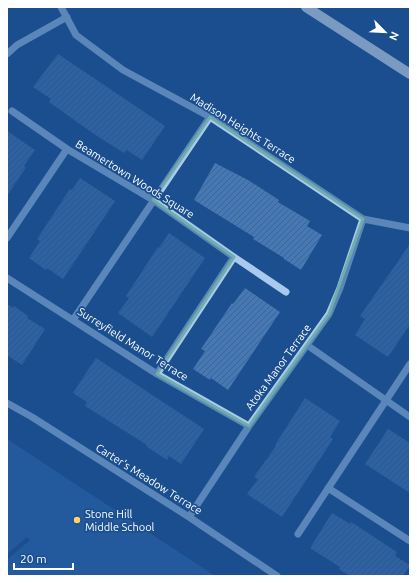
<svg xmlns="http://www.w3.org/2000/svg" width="417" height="583" font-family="Ubuntu,sans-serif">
  <defs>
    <pattern id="building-hatch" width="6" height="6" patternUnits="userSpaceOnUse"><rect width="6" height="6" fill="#4478b7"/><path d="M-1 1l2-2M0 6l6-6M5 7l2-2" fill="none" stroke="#486282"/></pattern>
  </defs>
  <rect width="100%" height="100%" fill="#1b4f8f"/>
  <path fill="#2e69ad" d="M7,439L215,576H7V560L30,540L27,537L7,554Z"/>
  <path fill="url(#building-hatch)" d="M58,54L165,126L142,160L127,150L124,153L94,134L49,102L51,99L33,87Z
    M7,131L35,150L24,166L26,167L7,196Z
    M215,163L248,180L279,200L278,202L310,221L307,226L322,235L301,270L284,259V258L253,239L254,237L194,200Z
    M80,178L115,201L63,279L47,268L46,270L29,258L40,241L37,239L70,189L72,190Z
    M169,233L205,258L152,337L118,313L129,298L126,296L158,247L159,248Z
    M410,244V324L388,357L355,335L365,319L360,316Z
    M245,288L280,312L228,390L211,378L210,380L193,369L205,351L201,349L232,303L233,304Z
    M7,304L13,308L14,306L28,316L27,318L45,329L22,365L7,355Z
    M96,358L204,429L181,464L169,456L167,460L146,446L147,445L85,406L87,402L73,393Z
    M305,398L340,421L330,437L333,439L282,517L247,494L258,479L254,477L276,446L275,445Z
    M388,429L410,443V493L365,464Z
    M332,513L350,524L351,522L397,552L395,556L410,565L403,576H350L339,569L340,567L310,548Z"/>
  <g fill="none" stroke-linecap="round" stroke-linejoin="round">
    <path stroke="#a9c9ee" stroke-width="7" d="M61,7L76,35L123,70L210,117L363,219L410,228
      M7,54L17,45L67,17
      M12,111L67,149L153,200L234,257L286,292
      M7,238L67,149
      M7,278L157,374L249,426
      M73,320L210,117
      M307,345L410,417
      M157,374L234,257
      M7,403L32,417L189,517L277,576
      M328,488L410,541
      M189,517L249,426L329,314L340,288L363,219
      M298,534L410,364"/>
    <path stroke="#f0f6ff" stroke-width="10" d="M306,7L410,74"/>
  </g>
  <path d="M0 0H417V583H0ZM210,117L363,219L329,314L249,426L157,374L234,257L153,200Z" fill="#1b4f8f" fill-opacity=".55" fill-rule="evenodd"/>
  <path fill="none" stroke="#6fada8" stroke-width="3" stroke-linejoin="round" d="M210,117L363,219L329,314L249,426L157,374L234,257L153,200Z"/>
  <circle fill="#ffd166" stroke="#1b4f8f" stroke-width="1.5" cx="77" cy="520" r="4"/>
  <g text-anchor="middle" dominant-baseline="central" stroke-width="3.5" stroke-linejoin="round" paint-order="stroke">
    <g font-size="11" fill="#fff" stroke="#1b4f8f">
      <text transform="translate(243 128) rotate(32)">Madison Heights Terrace</text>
      <text transform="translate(135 179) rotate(32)">Beamertown Woods Square</text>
      <text transform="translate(133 344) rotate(32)">Surreyfield Manor Terrace</text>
      <text transform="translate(278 367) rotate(-54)">Atoka Manor Terrace</text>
      <text transform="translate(149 479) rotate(32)">Carter's Meadow Terrace</text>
    </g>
    <g font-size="11" fill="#fff" stroke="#1b4f8f" text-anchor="start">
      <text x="85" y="514">Stone Hill<tspan x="85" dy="13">Middle School</tspan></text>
    </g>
  </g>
  <rect width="417" height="583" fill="none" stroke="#ffffff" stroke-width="16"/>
  <g transform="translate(385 32) rotate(114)" stroke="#1b4f8f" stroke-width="3" paint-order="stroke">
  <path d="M0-3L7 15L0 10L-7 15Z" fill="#ffffff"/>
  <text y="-6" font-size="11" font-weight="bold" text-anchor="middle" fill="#ffffff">N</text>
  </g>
  <path d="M14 563v6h59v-6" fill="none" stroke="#ffffff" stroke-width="2"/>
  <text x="20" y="563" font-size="12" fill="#ffffff" stroke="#1b4f8f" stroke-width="3" paint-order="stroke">20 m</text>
</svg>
